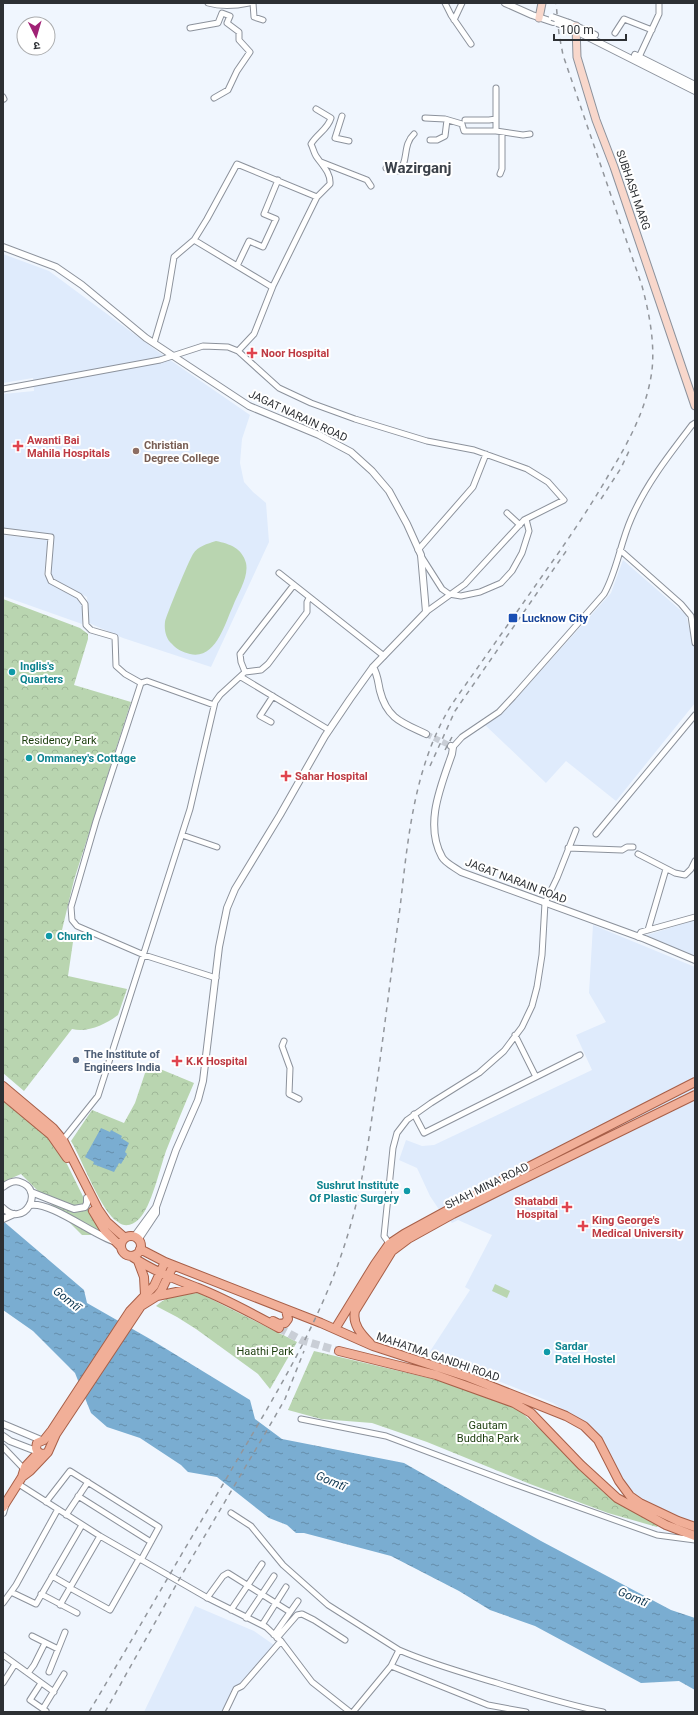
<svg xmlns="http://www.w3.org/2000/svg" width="698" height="1715" font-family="Roboto,'Noto Sans Devanagari',sans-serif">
  <defs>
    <pattern id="park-crowns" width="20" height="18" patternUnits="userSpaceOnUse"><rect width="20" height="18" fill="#b9d5b0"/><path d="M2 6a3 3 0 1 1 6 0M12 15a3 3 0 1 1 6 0" fill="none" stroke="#9fb798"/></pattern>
    <pattern id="water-ripples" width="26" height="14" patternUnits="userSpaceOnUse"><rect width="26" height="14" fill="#7aadd1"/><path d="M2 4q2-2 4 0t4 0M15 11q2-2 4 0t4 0" fill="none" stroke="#648daa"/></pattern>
  </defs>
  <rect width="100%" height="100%" fill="#f0f6fe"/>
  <path fill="#dfebfc" d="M3,254L49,271L157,351L250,415L242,439L240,463L244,482L253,492L266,503L269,542L211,667L123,638L89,623L87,597L56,581L49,572L52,534L3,529V394L34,391L33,378L3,383Z
    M3,535L48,540L44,575L53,586L79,599L82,606V624L3,596Z
    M623,560L686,615L695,651V703L616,801L566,761L546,783L485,725L502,714L611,593Z
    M695,920V956L653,940L647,935Z
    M593,925L695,967V1523L679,1518L649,1505L633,1492L622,1479L606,1446L593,1430L553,1403L429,1353L470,1290L465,1287L492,1235L458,1220L452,1223L438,1208L430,1196L417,1168L399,1160L406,1140L422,1146L434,1145L592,1070L576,1035L606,1022L589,993Z
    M195,1606L254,1631L274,1645L241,1685L234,1688L222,1712H144Z"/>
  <path fill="url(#park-crowns)" d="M3,599L80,628L88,634V639L74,685L131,702L74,880L62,930L74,935L68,976L127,989L118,1015C106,1024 88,1033 72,1029L24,1091L3,1073Z
    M148,1064L194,1083C184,1106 175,1128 166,1151C160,1168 151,1208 139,1219C133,1225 125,1228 118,1222C101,1212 83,1161 71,1141L92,1110L124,1123L135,1103Z
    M3,1098L50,1137L67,1164L102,1235H82L21,1174L3,1182Z
    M199,1293L297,1342L270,1389L258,1374L196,1329L177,1317L156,1306C170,1294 181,1294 199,1293Z
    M314,1351L433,1379L502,1401L519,1410L555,1443L603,1492L620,1504L659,1524L657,1527L608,1513L530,1484L427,1442L372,1423L321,1419L288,1410Z"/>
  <path fill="#b9d5b0" d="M216,541C230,544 242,548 246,563C249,577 238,593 233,606C225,623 216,660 190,654C183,652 177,650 172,644C166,639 164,630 165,622C166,616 189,560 193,554C198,546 207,544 216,541Z
    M495,1284L510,1291L507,1298L492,1291Z"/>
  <path fill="url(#water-ripples)" d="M101,1128L110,1132L111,1130L122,1136L121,1138L129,1143L125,1152L127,1154L121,1164L119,1163L114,1172L93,1164L94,1162L85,1157Z
    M3,1221L84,1290L87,1303L150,1339L250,1400L255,1419L282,1439L404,1463L541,1541L671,1610L695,1618V1690L679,1681L641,1683L535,1626L490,1610L459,1591L391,1556L304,1533H296L287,1525L269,1518L217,1477L188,1472L181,1465L140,1438L107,1427L91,1413L75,1373L33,1331L3,1310Z"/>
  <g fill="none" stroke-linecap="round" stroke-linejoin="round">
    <path stroke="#c9ced6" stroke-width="6" stroke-dasharray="6 3" stroke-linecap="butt" d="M426,734L451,746"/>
    <path stroke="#c9ced6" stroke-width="8" stroke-dasharray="8 4" stroke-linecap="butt" d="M279,1328L301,1340L339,1351"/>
    <g stroke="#8c929c" stroke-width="7">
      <path id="minor" d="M208,3C222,7 235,6 249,3
        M253,3L254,17L263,20
        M445,3L451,15L471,44
        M454,20L462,3
        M190,28L218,23L222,13L230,16L227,23L239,32V40L250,52L237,71L228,90L214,98
        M615,33L624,19L652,30
        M639,57L659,14V3
        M3,97L4,99
        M342,116L335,138L349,141
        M425,118L445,119L462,124L464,131H496L523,135L530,134
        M465,120H489L496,119
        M496,131V88
        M430,140H437L445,136L447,120
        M321,162L367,180L371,186
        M386,168L399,171C409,162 402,145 414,134
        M500,174L502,169V132
        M194,240L272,287
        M237,266L249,241L263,247L276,219L264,214L278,180
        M154,343L167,299L174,257L194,240L207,219L237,164L317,197
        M238,351L254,334L273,286L317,197L330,184C331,173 322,165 316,156C314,153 313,148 311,144C317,134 328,129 331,118L316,109
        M3,389L160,360L203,346L228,347L238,351L279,388L311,403L355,419L427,441L474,450L527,469L548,482L564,500L524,520L465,584L426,612
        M507,513L520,525
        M3,531L51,537L48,574L51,581L79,596L85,604L86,625L91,630L115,637L116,666L125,674L141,683
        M418,550L473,487L486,454
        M620,550L681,604L691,616L695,643
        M421,556L442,589L449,594L461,596L480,592L501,583L512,571L522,553L529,531L526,519
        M279,573L384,656
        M245,672L241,662L240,654L293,586
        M241,677L329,730
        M141,683L96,821L71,907L72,920L77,926L144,955L216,978
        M141,683L147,681L214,705
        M271,722L260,716L273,696
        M453,747L462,737L499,712L513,697L604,594C617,571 620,544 631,519C646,484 669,455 692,425L695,423
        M596,834L695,715
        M182,835L217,847
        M568,848L622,850L627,847H633
        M638,854L675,873L685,875L691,869L695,861
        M648,930L666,869
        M638,937L641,932L695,917
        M515,1035L536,1077
        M284,1041L282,1046L290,1068L289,1094L299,1099
        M414,1114L424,1133L580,1055
        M62,1141L98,1096L190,809L215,702L220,695L245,672L261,670L268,664L307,612V602L309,598
        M391,1246L384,1236L393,1148L397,1133L407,1120L431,1103L479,1073L504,1051L522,1027L532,1006L537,987L542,955L545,903L557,878L576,830
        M301,1419L386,1436L514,1484L657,1535L695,1540
        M3,1447L24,1469
        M17,1483L100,1536L206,1597L266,1627L281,1641L312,1682L350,1712
        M78,1496L151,1542
        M46,1502L70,1471L159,1527L141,1560
        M231,1513L251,1526L283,1565L328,1605L399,1650
        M66,1515L88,1482
        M52,1576L71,1587
        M70,1588L110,1610L139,1559
        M11,1592L36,1604L82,1525
        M41,1594L77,1613
        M207,1598L223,1576L228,1573L290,1612
        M3,1603L16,1585L58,1509
        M60,1605L100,1536
        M231,1610L262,1564
        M246,1618L274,1576
        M262,1625L286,1587
        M274,1635L298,1601
        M32,1636L58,1649
        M277,1638L297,1615L302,1614L314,1620L345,1640
        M3,1655L54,1692
        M391,1666L399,1650C431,1664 464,1673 497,1683C532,1694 567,1705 603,1712
        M49,1672L65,1632
        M28,1673L34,1665L45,1643
        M3,1683L15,1664
        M41,1683L30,1700L46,1711
        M44,1707L64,1674
        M225,1712L236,1689L242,1686L281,1641
        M353,1712L391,1666L488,1705L526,1712"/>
    </g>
    <g stroke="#8c929c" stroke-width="8">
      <path id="tertiary" d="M505,3L532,15L553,22
        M569,23L595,35
        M568,27L695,91
        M635,55L695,85
        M3,247L56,267L82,285L146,338L249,406L319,435L351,452L372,471L389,491L407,524L421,555L426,612L373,667L350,699L325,736L280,815L235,889L227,908L219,947L203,1081L198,1100L176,1150L156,1207V1213L138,1240
        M373,667C378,675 378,683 380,691C387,719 403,723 426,734
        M451,746L453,747L452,754C441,786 424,824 442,857C445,863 456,868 461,872L645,939L695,960
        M3,1187C8,1183 14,1180 20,1182C46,1190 24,1229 3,1208
        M31,1192L74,1209L85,1207L87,1203V1198
        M30,1205C51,1201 94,1236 116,1242
        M3,1219L14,1214
        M134,1237L156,1207
        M3,1424L41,1440
        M3,1436L10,1441L36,1451
        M3,1513L6,1503"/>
    </g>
    <g stroke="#8c929c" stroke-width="9">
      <path id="secondary" d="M539,18L542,3
        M576,26L577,57L596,120L614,167L695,406"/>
    </g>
    <g stroke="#a75f48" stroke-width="10">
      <path id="primary" d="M3,1086L53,1128L63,1140L98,1209L107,1222L125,1238
        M3,1095L51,1135L67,1158
        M93,1211L105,1231L121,1247
        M121 1246a10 10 0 1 1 20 0a10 10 0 1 1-20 0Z
        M140,1249L165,1262L321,1323L373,1346L468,1377L566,1416L584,1426L598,1440L619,1481L630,1496L640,1503L678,1521L695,1527
        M131,1256C153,1271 175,1279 198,1288C226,1299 253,1314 279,1328
        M138,1261L144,1277L145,1295
        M157,1296L196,1288
        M273,1321L279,1324L285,1323L288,1319L286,1310
        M335,1329L375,1264L389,1244L404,1234L505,1179L695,1082
        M370,1343C361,1334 352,1324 355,1311L392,1251L408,1239L453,1214L507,1187L695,1095
        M339,1351L436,1375L514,1403L531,1413L581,1465L617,1498L666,1525L695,1536
        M47,1453C42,1455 37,1453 36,1448L37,1443L44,1440L52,1430L130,1311L154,1286L165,1262
        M22,1477L30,1471L48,1452L56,1434L141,1306L157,1296L161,1291L173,1266
        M3,1507L22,1477L25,1467L38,1453"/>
    </g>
    <use href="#minor" stroke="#fff" stroke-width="5"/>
    <use href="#tertiary" stroke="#fff" stroke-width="6"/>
    <use href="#secondary" stroke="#f8d7cb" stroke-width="7"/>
    <use href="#primary" stroke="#f1af98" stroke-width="8"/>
    <path stroke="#92969c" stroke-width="1.5" stroke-dasharray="5 5" stroke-linecap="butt" d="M601,499L621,468L630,449
      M445,750L452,737
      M430,766L455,711L569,547
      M89,1712C134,1637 177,1561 222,1486C270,1403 324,1320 350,1227C364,1179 370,1131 377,1082C385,1024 392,966 400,908C408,838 414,765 452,704C483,660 514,616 545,572C567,541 589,509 608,476C628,443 647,409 652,370C655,342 649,312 642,286L563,55L559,34L556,3
      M105,1712L180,1578L273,1420L285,1399L304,1351"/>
    <g stroke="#8c929c" stroke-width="8" stroke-linecap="butt">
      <path id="tertiary-bridge" d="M552,17L569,23
        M557,23L568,27"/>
    </g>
    <use href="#tertiary-bridge" stroke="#fff" stroke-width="6"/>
  </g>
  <g fill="#e0444e" stroke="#fff" stroke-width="1.5">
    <path d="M250 347h4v4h4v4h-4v4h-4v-4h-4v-4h4z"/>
    <path d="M16 440h4v4h4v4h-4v4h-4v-4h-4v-4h4z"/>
    <path d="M284 770h4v4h4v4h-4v4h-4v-4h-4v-4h4z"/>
    <path d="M175 1055h4v4h4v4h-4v4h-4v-4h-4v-4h4z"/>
    <path d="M565 1201h4v4h4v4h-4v4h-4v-4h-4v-4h4z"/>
    <path d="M581 1220h4v4h4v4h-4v4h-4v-4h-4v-4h4z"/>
  </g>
  <circle fill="#8d6e63" stroke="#fff" stroke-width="1.5" cx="136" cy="451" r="4"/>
  <rect fill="#1a4fb4" stroke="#fff" stroke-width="1.5" x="508" y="613" width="10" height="10" rx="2"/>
  <g fill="#0f9aa8" stroke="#fff" stroke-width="1.5">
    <circle cx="12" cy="672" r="4"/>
    <circle cx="29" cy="758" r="4"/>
    <circle cx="49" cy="936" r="4"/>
    <circle cx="407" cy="1191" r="4"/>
    <circle cx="547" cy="1352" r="4"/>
  </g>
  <circle fill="#5c6f8a" stroke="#fff" stroke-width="1.5" cx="76" cy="1060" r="4"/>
  <g text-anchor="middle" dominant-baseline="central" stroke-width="4" stroke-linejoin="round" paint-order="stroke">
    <g font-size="11" fill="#2d3034" stroke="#fff">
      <text transform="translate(633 190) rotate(71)">SUBHASH MARG</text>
      <text transform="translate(298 416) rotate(25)">JAGAT NARAIN ROAD</text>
      <text transform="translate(516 881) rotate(21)">JAGAT NARAIN ROAD</text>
      <text transform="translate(487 1186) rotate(-26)">SHAH MINA ROAD</text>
      <text transform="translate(438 1357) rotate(19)">MAHATMA GANDHI ROAD</text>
    </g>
    <g font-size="11" font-weight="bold" fill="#be3a42" stroke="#fff" text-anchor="start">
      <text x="261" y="353">Noor Hospital</text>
      <text x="27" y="440">Awanti Bai<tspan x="27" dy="13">Mahila Hospitals</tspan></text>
      <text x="295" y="776">Sahar Hospital</text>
      <text x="186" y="1061">K.K Hospital</text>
      <text x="558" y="1201" text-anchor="end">Shatabdi<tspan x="558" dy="13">Hospital</tspan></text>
      <text x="592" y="1220">King George's<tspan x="592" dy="13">Medical University</tspan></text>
    </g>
    <g font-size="11" font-weight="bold" fill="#785e54" stroke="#fff" text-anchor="start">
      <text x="144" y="445">Christian<tspan x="144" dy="13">Degree College</tspan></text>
    </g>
    <g font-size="11" font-weight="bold" fill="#164399" stroke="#fff" text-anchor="start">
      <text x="522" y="618">Lucknow City</text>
    </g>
    <g font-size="11" font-weight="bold" fill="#0d838f" stroke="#fff" text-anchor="start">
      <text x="20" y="666">Inglis's<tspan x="20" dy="13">Quarters</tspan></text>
      <text x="37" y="758">Ommaney's Cottage</text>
      <text x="57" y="936">Church</text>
      <text x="399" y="1185" text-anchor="end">Sushrut Institute<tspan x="399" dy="13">Of Plastic Surgery</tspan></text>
      <text x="555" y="1346">Sardar<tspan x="555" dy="13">Patel Hostel</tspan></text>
    </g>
    <g font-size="11" fill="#1a3c0b" stroke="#fff">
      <text x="59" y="740">Residency Park</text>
      <text x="265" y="1351">Haathi Park</text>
      <text x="488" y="1425">Gautam<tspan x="488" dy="13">Buddha Park</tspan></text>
    </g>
    <g font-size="11" font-weight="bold" fill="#4e5e75" stroke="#fff" text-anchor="start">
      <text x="84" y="1054">The Institute of<tspan x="84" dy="13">Engineers India</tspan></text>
    </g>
    <g font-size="12" font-style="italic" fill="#103953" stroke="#fff">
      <text transform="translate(67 1299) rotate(38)">Gomtī</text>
      <text transform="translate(331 1481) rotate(23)">Gomtī</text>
      <text transform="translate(633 1597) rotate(23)">Gomtī</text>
    </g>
    <g font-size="15" font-weight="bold" fill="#3b4149" stroke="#fff">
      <text x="418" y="168">Wazirganj</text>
    </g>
  </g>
  <rect width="698" height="1715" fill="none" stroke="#2d3034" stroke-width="8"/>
  <g transform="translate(36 36) rotate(175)"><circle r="19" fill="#ffffff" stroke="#abacae"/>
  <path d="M0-3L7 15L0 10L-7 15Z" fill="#a02175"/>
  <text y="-6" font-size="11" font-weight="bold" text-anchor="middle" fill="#2d3034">उ</text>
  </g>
  <path d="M554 34v6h72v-6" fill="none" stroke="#2d3034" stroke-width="2"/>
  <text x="560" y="34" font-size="12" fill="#2d3034" stroke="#ffffff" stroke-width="3" paint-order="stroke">100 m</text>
</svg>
